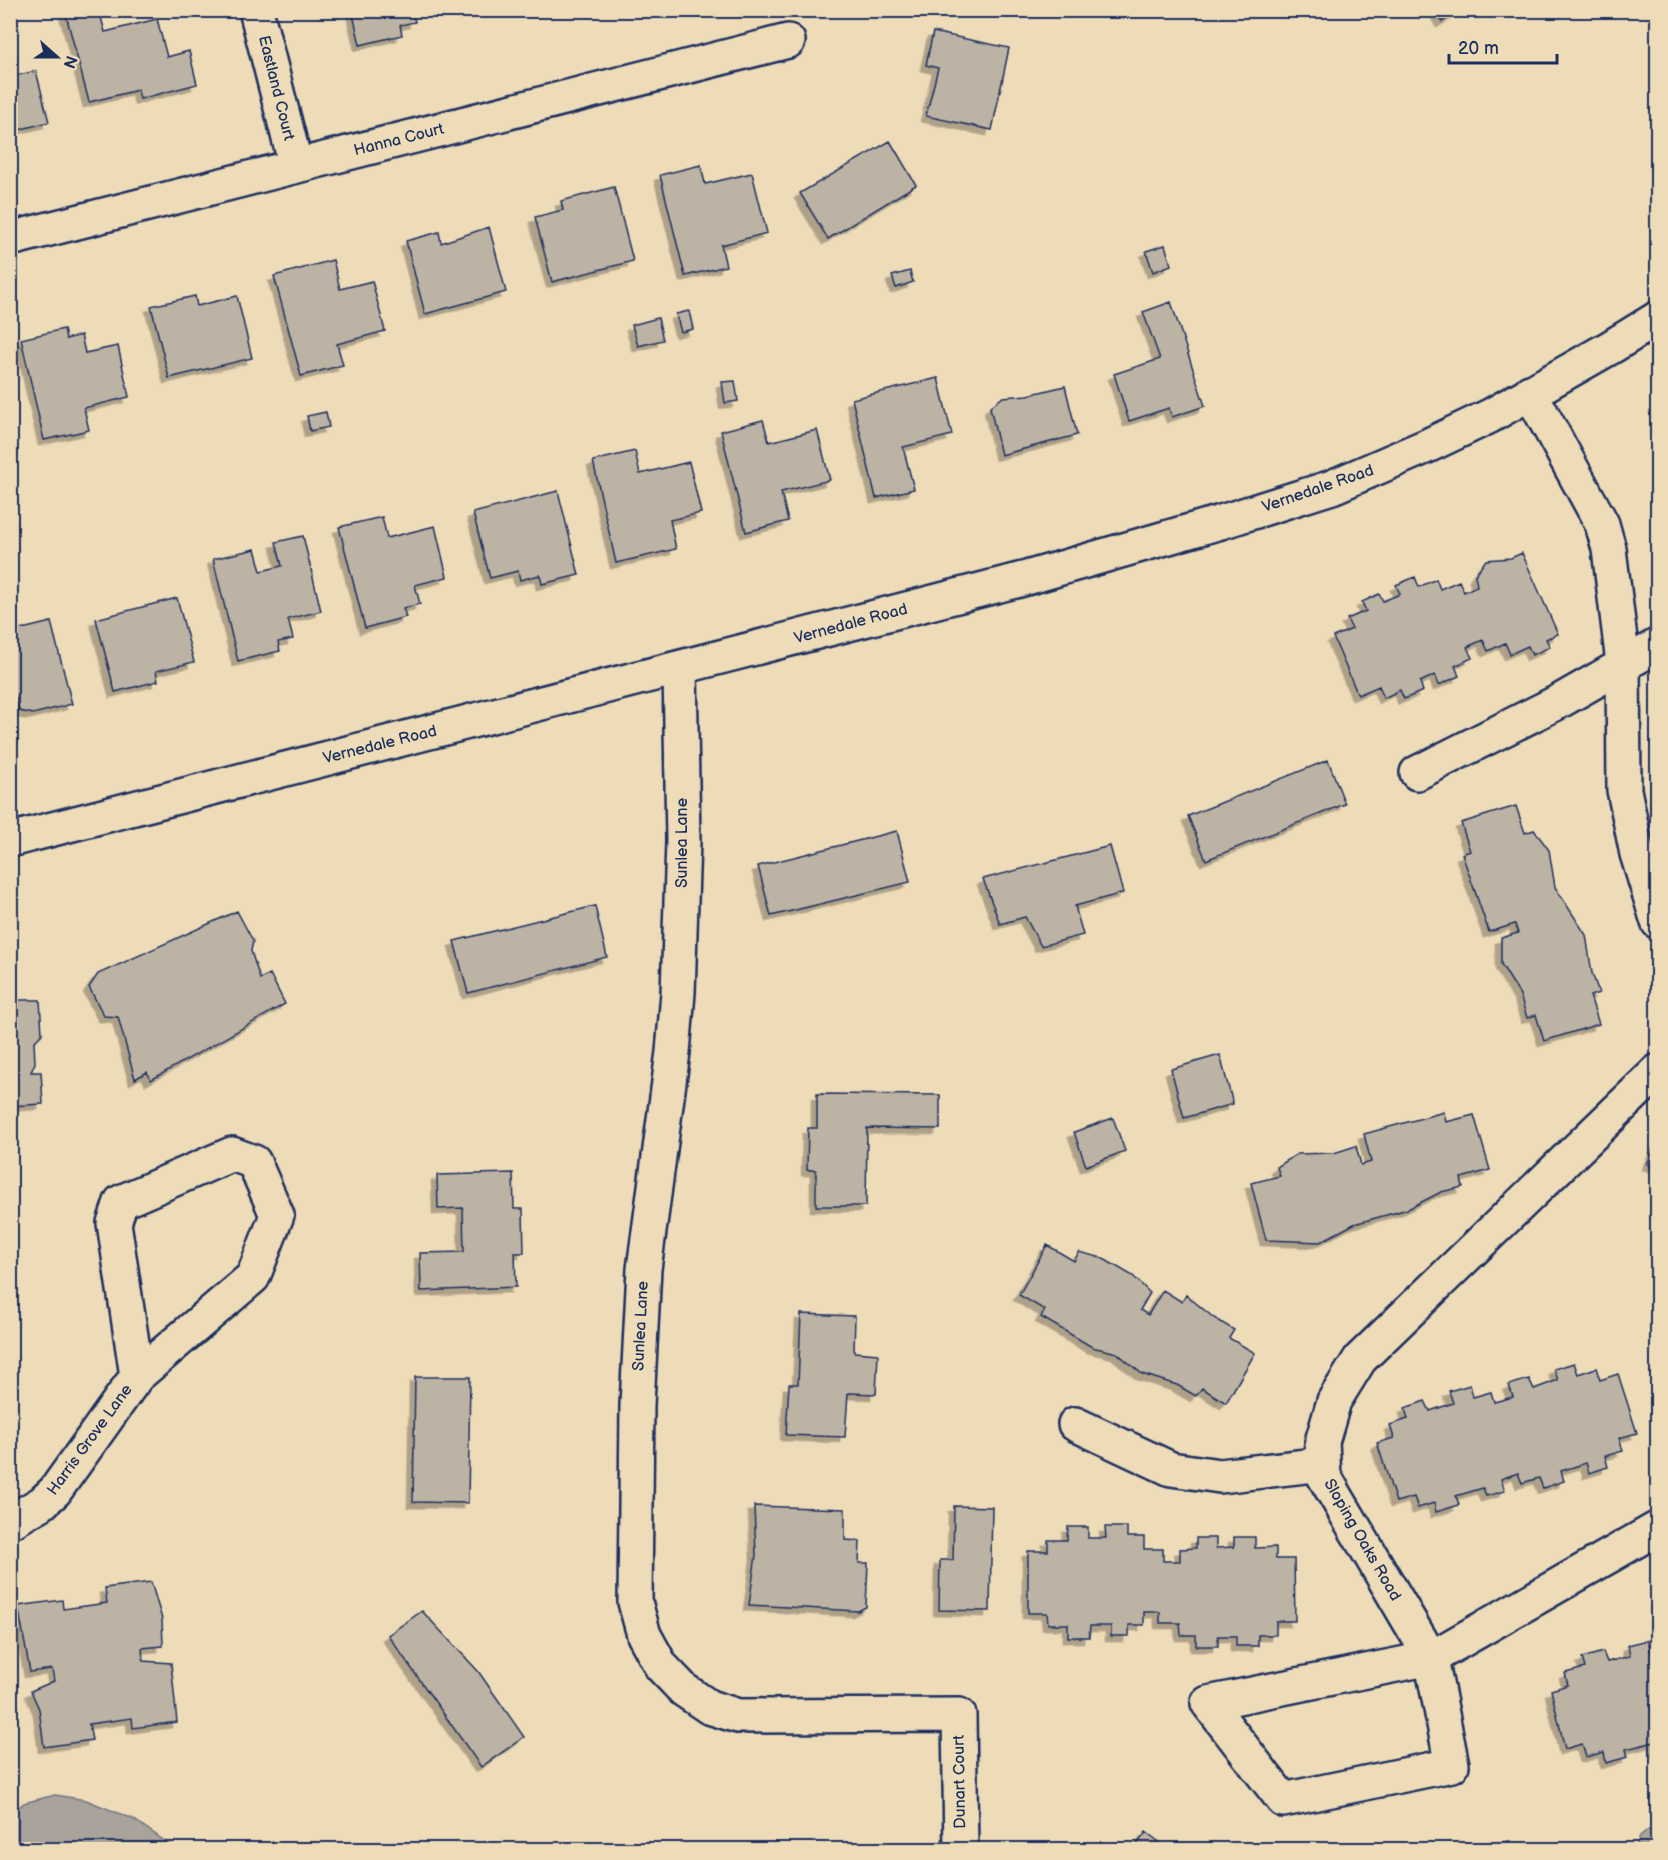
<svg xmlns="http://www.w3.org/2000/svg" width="1668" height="1860" font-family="'Balsamiq Sans',sans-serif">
  <defs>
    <filter id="shadow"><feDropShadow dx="-5.5" dy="5.5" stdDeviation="0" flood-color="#0004"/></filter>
  </defs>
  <rect width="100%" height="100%" fill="#eedcb9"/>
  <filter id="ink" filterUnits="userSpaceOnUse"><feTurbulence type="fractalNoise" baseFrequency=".0167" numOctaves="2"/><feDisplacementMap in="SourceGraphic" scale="12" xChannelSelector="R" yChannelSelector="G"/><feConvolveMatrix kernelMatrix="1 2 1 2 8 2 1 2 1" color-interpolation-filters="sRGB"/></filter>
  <g filter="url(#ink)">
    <path fill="#a9a39b" stroke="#707583" stroke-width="1.5" d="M55,1795L86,1800L133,1819L176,1849H11V1813L24,1803Z
      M1657,1823V1849H1635L1640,1837Z"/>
    <path fill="#bdb3a4" stroke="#1b2f5e" stroke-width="1.5" filter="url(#shadow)" d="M99,10L105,32L157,19L167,57L189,51L197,84L140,99L138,90L89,102L65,11Z
      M352,10H412L415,22L400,25L402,35L360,45Z
      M1435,10H1462L1442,22Z
      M933,32L1009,48L992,130L926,116L938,68L926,65Z
      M36,71L49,122L10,132V77Z
      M890,141L916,185L828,239L800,193Z
      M701,165L705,184L752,173L767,233L721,245L726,266L685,276L660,175Z
      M614,187L633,261L552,282L535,217L563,210L561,201Z
      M489,227L506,292L425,314L406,241L439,232L441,243Z
      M1165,245L1171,265L1153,272L1146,251Z
      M333,260L340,289L372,281L385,331L337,344L343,365L301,376L274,276Z
      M910,271L913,282L896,288L892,276Z
      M195,296L197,306L237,296L252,358L169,378L151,306Z
      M1171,302L1205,406L1172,417L1169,408L1129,421L1114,374L1160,359L1143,312Z
      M689,311L693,329L681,332L676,314Z
      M658,318L663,340L638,346L632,325Z
      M64,329L66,339L81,335L85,353L118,346L129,397L84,408L89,430L44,440L21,339Z
      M938,378L952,435L903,447L914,489L876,498L852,399Z
      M735,381L738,401L725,403L722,382Z
      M1065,386L1077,435L1001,455L990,407L1003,397L1028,395Z
      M326,412L329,427L310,431L307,416Z
      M763,420L769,442L817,430L830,480L781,492L788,521L746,532L721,431Z
      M635,451L640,474L689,462L701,513L670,520L676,549L616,563L593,461Z
      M558,491L579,575L542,584L540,575L520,580L518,571L490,578L473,513Z
      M382,517L387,538L435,526L447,577L415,585L420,604L403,608L406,617L365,628L339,527Z
      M303,536L321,611L288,619L293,639L278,642L280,651L238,661L213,559L255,549L261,571L282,566L276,542Z
      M1522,553L1558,634L1546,639L1550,647L1532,655L1528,646L1510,654L1505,643L1488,651L1483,640L1467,647L1472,658L1455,666L1459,676L1439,685L1435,675L1420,682L1423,691L1404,699L1400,690L1384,698L1379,686L1358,695L1333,637L1352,629L1347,619L1366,611L1362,602L1379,594L1383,601L1400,594L1396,585L1415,577L1419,587L1436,579L1440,589L1459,581L1464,592L1477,586L1475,575L1486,560L1511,558Z
      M177,598L194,662L156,671L158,681L115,692L96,619Z
      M51,622L72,704L33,714L19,711L16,698L10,700V632Z
      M1328,760L1345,804L1206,860L1188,816Z
      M1516,806L1525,833L1534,830L1549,850L1555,887L1586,935L1592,973L1599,993L1590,996L1599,1024L1544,1041L1536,1015L1527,1018L1520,995L1501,964V938L1518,933L1515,924L1489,932L1462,854L1470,851L1461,823Z
      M897,831L910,882L771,916L758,866Z
      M1110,846L1123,893L1075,906L1083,935L1041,946L1025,917L1000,924L983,879Z
      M595,906L607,957L468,993L454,941Z
      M237,911L253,941L251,951L260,979L270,974L285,1004L151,1080L147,1072L135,1079L118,1017L104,1016L89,987L98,974Z
      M10,1000H40L42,1034L34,1042L35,1063L31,1072H41L43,1104L10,1106Z
      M1220,1055L1233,1104L1184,1118L1171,1069Z
      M817,1094L940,1095V1129L867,1128L866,1206H816V1170H807L808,1128H817Z
      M1444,1112L1446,1122L1474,1115L1490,1170L1461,1178L1463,1187L1441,1192L1408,1209L1354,1224L1320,1242L1266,1240L1251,1183L1280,1176L1277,1167L1297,1154L1334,1153L1356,1146L1361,1165L1371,1162L1364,1134Z
      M1113,1118L1125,1151L1086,1166L1074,1132Z
      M1658,1142V1167L1647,1164Z
      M513,1173L514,1209H523L524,1253H515L516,1287L421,1291L420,1253L464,1252L463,1208L438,1209L437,1175Z
      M1047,1245L1074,1261L1079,1252L1102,1258L1133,1276L1150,1293L1140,1310L1148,1315L1163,1290L1182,1302L1186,1295L1214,1318L1234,1330L1229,1338L1255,1353L1226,1403L1202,1388L1196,1396L1177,1385L1142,1374L1117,1353L1092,1347L1041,1317L1045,1310L1019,1295Z
      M801,1314L855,1316L854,1352L878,1354L876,1394L848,1393L845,1437L786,1435L789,1384H798Z
      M1574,1363L1578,1374L1596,1368L1600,1380L1618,1374L1637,1433L1619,1438L1623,1451L1605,1456L1608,1467L1589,1473L1586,1463L1561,1471L1564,1481L1543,1488L1539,1478L1522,1483L1518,1473L1501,1479L1505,1491L1486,1496L1483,1488L1456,1496L1459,1505L1436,1512L1434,1503L1418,1508L1414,1497L1396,1502L1377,1443L1394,1438L1390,1425L1408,1419L1405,1408L1425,1401L1430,1411L1453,1403L1449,1391L1470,1385L1473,1397L1491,1392L1494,1402L1513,1397L1509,1385L1529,1379L1534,1389L1558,1380L1554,1369Z
      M415,1377H470L468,1503L413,1502Z
      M754,1506L845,1509V1540L860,1541L859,1563H868L866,1607L858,1611L749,1605L756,1555Z
      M954,1506L992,1507L990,1611L939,1610L940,1560H953Z
      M1068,1527H1088V1538H1106L1105,1527H1127V1537H1144V1549H1163V1561H1180V1549L1196,1548V1538H1216V1548L1234,1547V1537H1255V1548L1276,1547V1559H1294L1295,1621H1276V1635H1258V1646H1236V1636H1218V1646H1196V1635H1181L1180,1623H1160V1612H1144V1625H1129V1636H1111V1626H1090L1089,1637H1068V1624H1048L1047,1613H1028V1551H1048V1540H1067Z
      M151,1582L162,1619L163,1646L142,1648L143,1661L171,1663L177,1722L133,1728L132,1718L89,1724L92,1740L44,1747L39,1709L31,1691L54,1681L52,1669L30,1672L18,1606L62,1600L63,1609L107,1603L105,1588Z
      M422,1611L478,1671L524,1737L481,1767L388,1635Z
      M1648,1640L1651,1652L1658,1650V1752L1655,1742L1626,1749L1628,1757L1606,1763L1604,1752L1586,1757L1582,1744L1565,1749L1551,1690L1568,1685L1565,1673L1585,1668L1582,1658L1603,1652L1607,1662L1630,1656L1628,1645Z
      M1146,1832L1170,1850H1133Z
      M1510,1841L1511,1850H1487L1486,1844Z"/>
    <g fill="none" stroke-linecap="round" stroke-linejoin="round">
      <g stroke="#1b2f5e" stroke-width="38">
        <path id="minor" d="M256,10L296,166
          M10,239L788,41
          M1530,392L1602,524L1609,549L1623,663L1624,790L1637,854L1658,922
          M680,669L683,841L678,993L673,1052L644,1269L637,1405L635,1602L644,1635L661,1666L684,1690L709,1707L738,1716L959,1715L961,1850
          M1417,773L1560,701L1658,645
          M10,840L1023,579L1221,522L1332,487L1427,446L1490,416L1611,347L1658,318
          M1658,1071L1360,1359L1334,1401L1322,1442L1324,1476L1431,1658L1658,1528
          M1075,1424L1171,1469L1220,1476L1323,1464
          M10,1522L42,1503L55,1491L137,1376L253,1277L277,1215L254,1162L232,1154L121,1202L114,1223L137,1376
          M1431,1658L1452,1765L1283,1800L1208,1703Z"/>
      </g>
      <use href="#minor" stroke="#eedcb9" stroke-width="33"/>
    </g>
  </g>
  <g text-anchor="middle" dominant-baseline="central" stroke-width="4.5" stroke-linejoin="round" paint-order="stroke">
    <g font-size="16" fill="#1b2f5e" stroke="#eedcb9">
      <text transform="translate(276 88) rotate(76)">Eastland Court</text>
      <text transform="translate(399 140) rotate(-14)">Hanna Court</text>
      <text transform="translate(1318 489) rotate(-19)">Vernedale Road</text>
      <text transform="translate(851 624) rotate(-15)">Vernedale Road</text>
      <text transform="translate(380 745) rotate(-14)">Vernedale Road</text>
      <text transform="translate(682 843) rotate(-90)">Sunlea Lane</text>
      <text transform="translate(641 1326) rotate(-87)">Sunlea Lane</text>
      <text transform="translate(90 1440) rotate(-54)">Harris Grove Lane</text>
      <text transform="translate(1362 1540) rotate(60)">Sloping Oaks Road</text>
      <text transform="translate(960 1782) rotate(-91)">Dunart Court</text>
    </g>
  </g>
  <rect width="1668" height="1860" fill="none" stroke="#eedcb9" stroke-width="36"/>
  <rect x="18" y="18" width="1632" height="1824" fill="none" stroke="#1b2f5e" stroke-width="2" filter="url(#ink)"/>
  <g transform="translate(57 57) rotate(111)" stroke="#eedcb9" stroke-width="4.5" paint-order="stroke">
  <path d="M0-4.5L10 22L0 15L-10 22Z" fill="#1b2f5e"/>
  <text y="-9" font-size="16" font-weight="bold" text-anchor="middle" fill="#1b2f5e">N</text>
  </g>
  <path d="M1449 54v9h108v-9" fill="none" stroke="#1b2f5e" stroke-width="3"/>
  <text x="1458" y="54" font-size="18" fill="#1b2f5e" stroke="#eedcb9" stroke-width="4.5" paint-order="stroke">20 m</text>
</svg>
